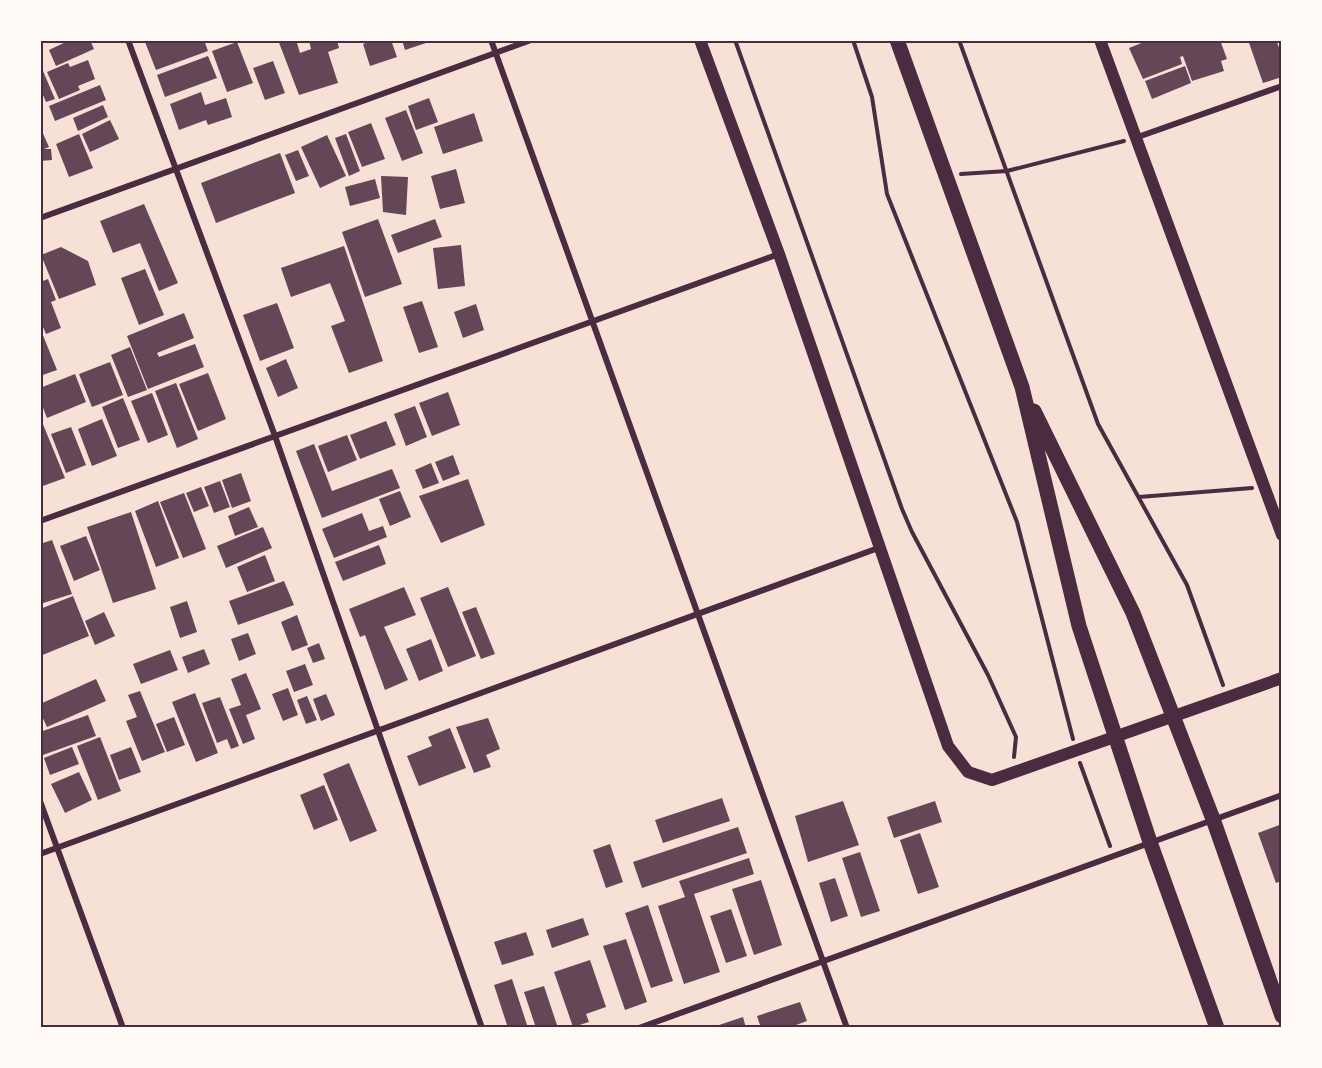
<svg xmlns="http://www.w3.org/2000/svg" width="1322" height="1068" font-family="Cabin,sans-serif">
  <rect width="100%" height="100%" fill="#f7e1d7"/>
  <path fill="#644757" d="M70,40H90L94,49L56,66L49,50Z
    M149,40H204L208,51L156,70L145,42Z
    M278,40H296L300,53L311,49L309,40H337L339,48L328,52L338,83L299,95Z
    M374,40H391L397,57L370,66L363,44Z
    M402,40H432V41L405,50Z
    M1149,40H1220L1227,59L1221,61L1224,71L1192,81L1183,56L1180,57L1182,64L1143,79L1129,48Z
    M1248,40H1276L1282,55V77L1263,83Z
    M237,42L253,83L227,92L212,51Z
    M208,56L217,78L165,97L157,75Z
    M88,60L95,79L78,86L80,90L59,99L47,72L68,63L70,67Z
    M273,61L285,93L265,100L253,68Z
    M1185,66L1191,83L1152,99L1145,81Z
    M43,71L55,99L46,102L40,88V72Z
    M100,85L106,100L55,121L49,106Z
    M201,92L205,105L226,98L232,117L208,125L206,120L179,130L170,104Z
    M429,98L438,122L416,130L408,106Z
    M103,105L108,117L78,131L73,118Z
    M406,110L423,153L402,161L385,118Z
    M474,113L483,141L443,154L434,127Z
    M110,120L119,139L90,152L82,134Z
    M371,123L385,159L362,167L348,132Z
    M40,127L49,147L44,149H51L52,160L40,161Z
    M79,134L93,168L69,177L56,144Z
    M346,134L360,171L349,176L335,138Z
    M327,135L346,176L320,188L301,147Z
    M298,150L309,176L296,181L285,155Z
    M280,153L295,193L216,223L201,183Z
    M456,169L465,203L440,209L431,176Z
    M381,176L408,177L406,215L383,212Z
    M375,179L380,198L350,206L345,187Z
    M144,204L178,283L159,291L140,243L113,253L100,221Z
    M378,219L402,284L365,297L342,232Z
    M435,219L442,237L398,253L391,235Z
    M461,245L465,286L438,289L433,248Z
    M344,246L383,361L349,373L331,326L345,321L330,283L291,297L281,268Z
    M61,247L88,261L96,285L59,299L41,255Z
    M145,269L164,315L139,325L121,278Z
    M48,279L56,300L51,302L61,328L46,334L40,320V282Z
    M422,301L438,347L419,353L403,307Z
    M277,303L294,348L260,361L243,315Z
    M476,304L484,330L463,338L454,312Z
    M184,313L194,338L157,353L159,357L195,344L204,367L148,389L127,336Z
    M40,328L57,370L40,376Z
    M130,347L147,390L128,397L111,355Z
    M286,359L298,388L278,397L266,368Z
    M110,362L123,395L92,407L79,374Z
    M208,373L226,419L198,431L179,384Z
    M75,374L86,402L47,418L40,400V388Z
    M176,383L198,439L177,448L155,391Z
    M448,392L460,425L432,436L419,403Z
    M152,393L168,435L148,443L131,401Z
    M123,398L140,440L118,448L102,407Z
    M415,406L427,437L406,446L394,414Z
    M40,417L65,478L40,487Z
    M102,419L117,456L92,466L78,429Z
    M386,421L396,445L360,459L350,435Z
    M71,427L86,465L66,473L51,434Z
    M347,435L357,460L328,472L318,446Z
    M314,444L332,491L392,469L400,488L322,518L296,451Z
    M453,455L460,474L443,481L435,462Z
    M431,463L439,483L423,489L415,470Z
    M241,473L251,501L232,508L222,480Z
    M468,479L485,525L441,543L419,496Z
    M220,481L230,507L214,513L204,487Z
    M201,487L209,506L194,512L186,493Z
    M400,491L411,517L390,526L379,499Z
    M184,493L206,549L183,558L160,502Z
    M158,501L179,558L156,567L135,511Z
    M249,507L258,527L235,536L228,516Z
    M131,512L156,589L113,603L87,527Z
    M362,513L369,531L383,526L387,537L334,558L322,529Z
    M263,527L272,548L226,568L217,546Z
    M86,536L100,570L74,581L60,546Z
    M52,540L72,594L40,604V544Z
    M379,545L386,564L343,581L335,562Z
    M265,555L275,581L247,592L237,567Z
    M284,581L294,605L238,625L229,601Z
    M404,587L416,615L384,627L408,680L385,690L365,635L360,637L349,609Z
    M448,587L476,656L448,667L420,598Z
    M73,596L89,636L40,656V609Z
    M187,601L197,632L180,638L170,607Z
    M476,607L495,654L481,659L462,612Z
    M104,612L115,636L95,645L85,621Z
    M297,615L308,645L292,651L281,622Z
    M248,633L256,654L239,661L231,639Z
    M431,639L443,671L419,681L406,649Z
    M319,643L325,659L313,663L307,648Z
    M204,649L210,664L188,673L182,657Z
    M170,650L178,670L141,684L133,664Z
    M305,664L313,685L294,692L286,671Z
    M246,673L261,709L246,715L255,739L243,744L229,709L241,705L231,679Z
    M96,679L106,701L47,727L40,712V704Z
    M288,688L298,715L283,721L272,694Z
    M140,691L165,752L142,761L126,721L137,717L128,695Z
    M195,693L218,753L196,762L172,702Z
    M326,694L335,715L321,721L313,699Z
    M307,696L317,720L306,724L297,700Z
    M220,697L239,746L231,749L227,739L217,743L202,703Z
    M88,715L96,736L40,756V732Z
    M174,717L185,745L167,752L156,724Z
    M488,718L500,749L486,755L491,767L474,773L456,727Z
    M450,728L466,768L419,786L407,756L432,746L428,737Z
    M100,737L121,791L98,800L77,746Z
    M72,747L79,764L50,775L44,758Z
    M131,747L141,772L119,780L110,755Z
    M349,763L377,831L350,842L323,774Z
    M79,772L92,800L65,813L51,784Z
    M324,785L338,820L314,830L300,795Z
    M722,798L730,821L663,843L655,820Z
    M843,801L859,845L808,862L795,816Z
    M935,801L942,822L894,838L887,817Z
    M1282,824V881L1276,883L1258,833Z
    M738,827L747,853L642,888L633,862Z
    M920,833L939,887L918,894L900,840Z
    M610,844L623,882L606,888L593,850Z
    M860,852L880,911L861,917L842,858Z
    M749,858L754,874L694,894L720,972L684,984L658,906L685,897L679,881Z
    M835,878L848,916L831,922L819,883Z
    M761,880L782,945L754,955L732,889Z
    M648,905L673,981L651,988L625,913Z
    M731,909L747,956L726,963L710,916Z
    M583,918L589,935L552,948L546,930Z
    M526,932L534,955L502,965L494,942Z
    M626,939L647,1002L625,1010L603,946Z
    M590,960L606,1007L586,1014L589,1022L573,1027L554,972Z
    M512,979L528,1028H508L494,985Z
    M544,986L557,1025L536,1028L524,992Z
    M800,1002L807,1021L788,1028H761L757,1016Z
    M743,1017L746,1028H713V1027Z"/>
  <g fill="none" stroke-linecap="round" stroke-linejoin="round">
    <path stroke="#4a2c40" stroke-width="4" d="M735,40L902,509L912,532L988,675L1016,737L1014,757
      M853,40L872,97L887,194L1017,522L1073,739
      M959,40L1098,424L1187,585L1223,685
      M961,174L1007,171L1124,141
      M1139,497L1252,488
      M1080,763L1110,846"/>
    <path stroke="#4a2c40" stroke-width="6" d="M128,40L275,436L482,1028
      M491,40L847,1028
      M1135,138L1282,86
      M40,218L531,40
      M40,521L779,254
      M40,801L123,1028
      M40,854L881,547
      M639,1028L1282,795"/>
    <path stroke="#4a2c40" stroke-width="12" d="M700,40L779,254L948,746L968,772L992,780L1282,678
      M1100,40L1282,535"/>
    <path stroke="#4a2c40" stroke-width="15" d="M897,40L1022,387L1079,626L1150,842L1217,1028
      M1034,411L1133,613L1213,819L1282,1016"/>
  </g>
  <rect width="1322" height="1068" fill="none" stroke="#fffaf5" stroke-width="84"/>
  <rect x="42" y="42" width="1238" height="984" fill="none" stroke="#4a2c40" stroke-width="2"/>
</svg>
